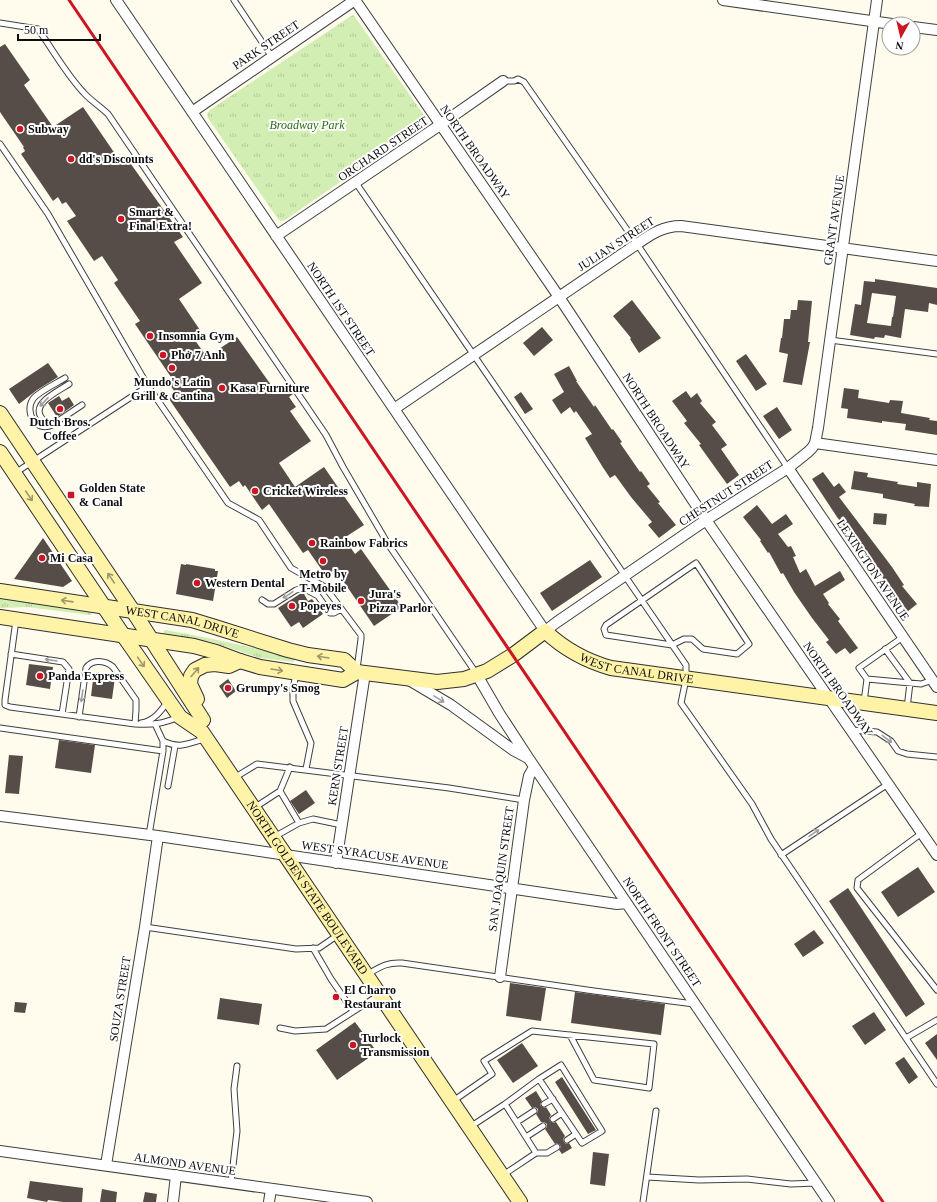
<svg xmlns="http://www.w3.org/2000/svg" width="937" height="1202" font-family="Georgia,serif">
  <defs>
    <pattern id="grass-tufts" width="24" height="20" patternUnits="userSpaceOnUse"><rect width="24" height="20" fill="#d3eeb2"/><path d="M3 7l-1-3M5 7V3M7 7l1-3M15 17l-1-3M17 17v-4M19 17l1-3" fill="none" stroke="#b4cb98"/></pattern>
  </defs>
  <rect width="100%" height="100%" fill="#fffbed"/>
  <path fill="url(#grass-tufts)" d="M353,15L355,17L426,118L427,122L285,220L281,221L278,219L208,118L207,114L210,110L351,16Z
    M0,598L89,612L92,614L90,615L27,607L0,608Z
    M165,630C208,637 252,647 294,659V662L260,658L212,642L164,634L163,632Z"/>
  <path fill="#574d48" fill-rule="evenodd" d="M5,44L30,80L24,85L53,127L83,107L122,164L128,160L183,237L174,242L202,283L179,299L202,333L194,339L207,357L237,337L276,392L287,385L293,394L289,397L296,407L290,411L311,441L279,463L295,487L324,467L364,525L344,538L355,554L361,549L402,607L374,626L335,569L326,576L308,550L303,553L269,504L262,510L245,485L243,487L239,481L230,487L169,399L176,394L169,383L173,380L135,324L140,321L114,283L118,280L102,256L94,261L67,221L76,216L66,202L62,204L58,197L53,201L21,154L25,151L23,147H24L0,112V47Z
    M875,279L937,288V305L929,303L928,312L905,309L901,338L885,335L884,338L875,337L874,339L850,335L855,304L861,305L864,281L875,282ZM872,293L896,296L893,317H892L891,326L867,323Z
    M632,300L661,338L639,353L630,339L631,338L613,316Z
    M798,300L812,301L808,342H810L802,385L783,382L788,354L779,352L781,338H782L784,319H790L791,310H797Z
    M542,327L553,340L534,356L523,343Z
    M746,354L767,384L756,391L736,361Z
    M48,363L58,377L37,390L19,404L9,389Z
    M569,366L577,381H576L594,407L595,405L612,430L613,429L622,442L620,443L640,472L641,471L650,484L647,486L660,502L658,503L676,525L659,538L648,525L652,522L631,497L615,475L610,478L602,466L585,438L592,434L576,411L574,413L570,407L561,414L552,400L564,392L554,374Z
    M844,388L859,390L858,398L889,403L890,400L903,401L901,413L930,418L929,420L937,421V435L905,430L906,424L882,421V423L847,418L848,409L841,408Z
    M686,391L691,398L697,393L702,401L700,403L716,422L712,425L727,445L721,449L739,475L727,484L699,445L701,444L684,423L687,421L672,401Z
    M521,392L533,409L525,414L514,397Z
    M59,396L62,401L69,397L74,405L57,417L48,403Z
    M777,407L792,430L779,439L763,416Z
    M854,471L868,473L867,477L898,482L897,484L917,487V482L931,484L929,507L914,506L915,504L883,498V494L851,489Z
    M823,472L834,487L839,483L846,492L839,497L892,567L904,585L902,586L917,604L907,612L893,596L895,595L877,570H876L861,549H862L837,517L812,479Z
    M757,505L772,524L786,514L793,524L778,534L788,547L791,546L796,556L793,557L800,573L806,569L815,586L840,571L845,580L823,594L829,603L828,604L840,619L838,621L858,648L850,654L845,648L836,654L826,642L829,640L812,618L794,592L783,573L781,574L769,552L768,553L760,541L761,540L743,517Z
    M874,513L887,514L886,525L873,524Z
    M43,538L72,581L63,587L14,579Z
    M590,560L602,577L552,611L540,593Z
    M181,564L186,565V564L215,569V571H218L213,601L176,594Z
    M303,592L308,601L312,599L323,614L303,628L299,622L291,627L278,608Z
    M29,664L53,667L50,689L26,685Z
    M94,672L113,675L115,677L112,699L91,696Z
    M228,679L236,691L227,698L219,686Z
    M59,740L95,745L91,773L55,768Z
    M9,755L23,756L19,794L5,793Z
    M306,790L315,803L299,814L290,801Z
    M918,867L935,892L898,917L881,892Z
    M848,888L925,1004L906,1017L829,901Z
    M814,930L824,943L803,957L794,944Z
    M510,983L546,988L541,1021L506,1016Z
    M575,992L665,1004L661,1035L571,1023Z
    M220,998L262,1004L259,1025L217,1019Z
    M15,1002L27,1003L25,1013L14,1012Z
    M874,1012L886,1030L865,1045L852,1026Z
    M355,1022L377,1052L337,1080L316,1050Z
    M937,1034V1060L925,1043Z
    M522,1043L538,1066L513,1083L497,1060Z
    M904,1057L918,1077L909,1084L895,1063Z
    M562,1077L596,1130L588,1134L555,1082Z
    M536,1091L542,1101L540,1104L541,1106L544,1108L546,1107L551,1115L549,1118L550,1121L553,1123L556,1122L565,1136L563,1139L564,1142L566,1144L569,1143L572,1148L562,1154L559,1150L561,1147L560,1145L557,1143L555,1144L545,1129L547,1127V1124L544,1122H541L536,1114L538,1112V1109L535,1107L532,1108L525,1098Z
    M593,1152L609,1154L605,1186L590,1184Z
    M30,1181L83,1188L82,1202H63L48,1200L47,1202L27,1198Z
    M102,1189L117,1192L116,1202H100Z
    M145,1192L157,1194L156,1202H143Z"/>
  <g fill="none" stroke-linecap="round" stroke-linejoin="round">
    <g stroke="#404040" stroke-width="7">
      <path id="lane" d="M234,0L272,57
        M0,23L38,29C53,50 66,74 84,93C91,101 100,106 108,114L326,435L343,467L388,544L476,673
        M503,81H514L518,79L524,82L637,244L788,468
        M0,144L48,214L148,386L228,503L259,520L291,568L325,587L361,635V639L357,669
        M356,183L686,665V679L681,703L752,804L771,839L937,1084
        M830,340L937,354
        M65,378C57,383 38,392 33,399C24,412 36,433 52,425L82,405
        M52,425C47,423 42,420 40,415C34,402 60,390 69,384
        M15,473L148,386
        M696,563L749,644L737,654L703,649L692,639H684L672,645L606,635L604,629L606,625Z
        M262,600L268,604H274L296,590L303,588L318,596L330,613H334L341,609
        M16,620L5,700V705L10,707L135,724C153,725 162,724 179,717
        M885,649L910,683L907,708
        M11,654L63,662L69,669L62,714
        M296,674L293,689V701L311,743L306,769
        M867,679L921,684L933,680
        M864,702L867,679L859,668L903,637
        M79,717L86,668C92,659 105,660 113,667L136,700V710L135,724
        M141,723C154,721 161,711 168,701
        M0,728L163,751
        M851,730L877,732L891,741L898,751L907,754L937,757
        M163,741C180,749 187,744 204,739
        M290,767L280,791L299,823
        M234,778L257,764L449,788L524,800
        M168,786L175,746
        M254,808L280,791
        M922,833L858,880L857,888L937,990
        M149,835L163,751V741L155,724
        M274,837L299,823L313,819L342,825
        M781,855L888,784
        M145,927L296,949L319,948L338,935
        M313,948L331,979L353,1011
        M368,974C380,967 387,962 402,963L594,991L694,1004
        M280,1028L295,1031L326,1029L379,995
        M906,1038L937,1020
        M561,1065L602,1131L582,1143L539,1079Z
        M453,1101L492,1074L484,1061L532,1031L654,1044L649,1088L594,1080L570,1035
        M505,1104L539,1079
        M544,1104L553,1099
        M553,1119L562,1113
        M517,1122L534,1111
        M470,1127L505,1104L536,1153L503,1175
        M526,1137L543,1126
        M567,1140L576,1134
        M536,1153H547L557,1147
        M647,1177L699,1180L747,1179L791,1184L816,1183
        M231,1183L237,1131L234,1089L237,1066
        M643,1202L656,1111"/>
    </g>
    <g stroke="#404040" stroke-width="12">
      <path id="street" d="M116,0L545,631L557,622L706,520L788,468L808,452L812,448L815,443L818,428L877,0
        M355,0L559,297L706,520L937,855
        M723,0L892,24
        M913,27L937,30
        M192,112L355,0
        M276,236L440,125L503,81
        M394,409L637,244C651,234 663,226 681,226L937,261
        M815,443L937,460
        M788,468L937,687
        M477,675L499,713L529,759L829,1202
        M409,680L451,705L513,750L528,758
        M0,816L158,836L617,904L626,903
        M336,863L365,673
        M500,977L524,800L529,776L534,767
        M0,1151L367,1202
        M106,1165L145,927L158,836
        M173,1202L176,1175
        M269,1202L271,1189"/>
    </g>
    <g stroke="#2f2f2f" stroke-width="16">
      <g id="secondary">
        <path d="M0,413L133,611L203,720"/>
        <path id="s1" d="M0,452L123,635L180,717L202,732L520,1202"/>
        <path id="s2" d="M0,591L133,611L192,620L215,627L288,650L308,655L344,660L357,672"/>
        <path id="s3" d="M0,617L194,646L216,652L240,661L260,667L343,680L357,672L437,682L464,679L487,671L513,655L545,631C564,649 586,661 611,668L937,713"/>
        <path d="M197,699L190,684L191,676L195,670L205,665L215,664L229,666L240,661"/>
      </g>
    </g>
    <use href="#lane" stroke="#fff" stroke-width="5"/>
    <use href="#street" stroke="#fff" stroke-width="10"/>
    <use href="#secondary" stroke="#fff3a8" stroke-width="14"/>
    <path stroke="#cc1624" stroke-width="3" d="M69,0L883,1202"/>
  </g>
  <defs><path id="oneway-shaft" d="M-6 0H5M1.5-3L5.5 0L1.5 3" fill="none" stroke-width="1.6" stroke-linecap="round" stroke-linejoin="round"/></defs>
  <g stroke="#9e9e9e">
    <use href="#oneway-shaft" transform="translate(44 402) rotate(133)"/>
    <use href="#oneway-shaft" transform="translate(288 595) rotate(146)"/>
    <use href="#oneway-shaft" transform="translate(51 660) rotate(-171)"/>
    <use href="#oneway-shaft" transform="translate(82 696) rotate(98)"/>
    <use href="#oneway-shaft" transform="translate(439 699) rotate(31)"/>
    <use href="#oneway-shaft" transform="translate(887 739) rotate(37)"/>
    <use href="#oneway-shaft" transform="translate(814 833) rotate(-34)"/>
  </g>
  <g stroke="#9e976a">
    <use href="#oneway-shaft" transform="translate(29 496) rotate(56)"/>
    <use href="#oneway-shaft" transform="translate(111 578) rotate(-124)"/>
    <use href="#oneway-shaft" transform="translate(67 601) rotate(-172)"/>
    <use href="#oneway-shaft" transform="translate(323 657) rotate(-171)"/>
    <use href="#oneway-shaft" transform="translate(141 662) rotate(55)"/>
    <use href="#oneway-shaft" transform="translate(277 670) rotate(9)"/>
    <use href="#oneway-shaft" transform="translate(195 672) rotate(-50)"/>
  </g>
  <g fill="#cc1624" stroke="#fff" stroke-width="1.5">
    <circle cx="20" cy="129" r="4"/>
    <circle cx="71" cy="159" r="4"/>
    <circle cx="121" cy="219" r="4"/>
    <circle cx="150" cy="336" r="4"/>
    <circle cx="163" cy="355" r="4"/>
    <circle cx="172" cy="368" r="4"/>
    <circle cx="222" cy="388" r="4"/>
    <circle cx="60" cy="409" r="4"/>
    <circle cx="255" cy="491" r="4"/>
    <rect x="67" y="491" width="8" height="8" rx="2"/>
    <circle cx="312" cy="543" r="4"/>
    <circle cx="42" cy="558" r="4"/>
    <circle cx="323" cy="561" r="4"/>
    <circle cx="197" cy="583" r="4"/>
    <circle cx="361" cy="601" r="4"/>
    <circle cx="292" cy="606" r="4"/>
    <circle cx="40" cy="676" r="4"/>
    <circle cx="228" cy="688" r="4"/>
    <circle cx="336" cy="997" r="4"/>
    <circle cx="353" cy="1045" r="4"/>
  </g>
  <g text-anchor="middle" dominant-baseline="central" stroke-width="4" stroke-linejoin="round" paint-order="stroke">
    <g font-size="12" fill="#0d0d0d" stroke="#fff">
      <text transform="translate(266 45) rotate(-34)">PARK STREET</text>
      <text transform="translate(383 149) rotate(-34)">ORCHARD STREET</text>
      <text transform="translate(475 152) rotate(55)">NORTH BROADWAY</text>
      <text transform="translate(834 220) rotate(-82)">GRANT AVENUE</text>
      <text transform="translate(616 244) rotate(-33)">JULIAN STREET</text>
      <text transform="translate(341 309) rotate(56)">NORTH 1ST STREET</text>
      <text transform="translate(656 421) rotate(57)">NORTH BROADWAY</text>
      <text transform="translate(726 493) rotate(-33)">CHESTNUT STREET</text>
      <text transform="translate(873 570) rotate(56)">LEXINGTON AVENUE</text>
      <text stroke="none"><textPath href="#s2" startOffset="185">WEST CANAL DRIVE</textPath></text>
      <text stroke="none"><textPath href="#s3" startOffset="670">WEST CANAL DRIVE</textPath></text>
      <text transform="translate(838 689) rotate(55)">NORTH BROADWAY</text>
      <text transform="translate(338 766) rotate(-81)">KERN STREET</text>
      <text transform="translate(375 855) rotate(8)">WEST SYRACUSE AVENUE</text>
      <text transform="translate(501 869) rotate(-82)">SAN JOAQUIN STREET</text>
      <text stroke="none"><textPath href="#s1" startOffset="535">NORTH GOLDEN STATE BOULEVARD</textPath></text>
      <text transform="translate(662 932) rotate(56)">NORTH FRONT STREET</text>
      <text transform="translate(120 999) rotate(-81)">SOUZA STREET</text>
      <text transform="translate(185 1164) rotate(8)">ALMOND AVENUE</text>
    </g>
    <g font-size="12" font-style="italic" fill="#2a6c16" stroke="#fff">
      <text x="307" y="125">Broadway Park</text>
    </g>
    <g font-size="12" font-weight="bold" fill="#0d0d0d" stroke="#fff" text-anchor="start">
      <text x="28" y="129">Subway</text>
      <text x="79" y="159">dd's Discounts</text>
      <text x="129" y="212">Smart &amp;<tspan x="129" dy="14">Final Extra!</tspan></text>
      <text x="158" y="336">Insomnia Gym</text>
      <text x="171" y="355">Phở 7 Anh</text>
      <text x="172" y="382" text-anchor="middle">Mundo's Latin<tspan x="172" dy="14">Grill &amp; Cantina</tspan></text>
      <text x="230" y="388">Kasa Furniture</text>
      <text x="60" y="422" text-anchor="middle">Dutch Bros.<tspan x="60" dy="14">Coffee</tspan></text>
      <text x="79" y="488">Golden State<tspan x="79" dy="14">&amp; Canal</tspan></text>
      <text x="263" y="491">Cricket Wireless</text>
      <text x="320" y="543">Rainbow Fabrics</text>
      <text x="50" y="558">Mi Casa</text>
      <text x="323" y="574" text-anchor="middle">Metro by<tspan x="323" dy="14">T-Mobile</tspan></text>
      <text x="205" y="583">Western Dental</text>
      <text x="369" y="594">Jura's<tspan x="369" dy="14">Pizza Parlor</tspan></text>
      <text x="300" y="606">Popeyes</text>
      <text x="48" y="676">Panda Express</text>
      <text x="236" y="688">Grumpy's Smog</text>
      <text x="344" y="990">El Charro<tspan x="344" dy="14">Restaurant</tspan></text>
      <text x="361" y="1038">Turlock<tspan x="361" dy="14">Transmission</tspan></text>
    </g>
  </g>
  <g transform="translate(901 36) rotate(188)"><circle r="19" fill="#ffffff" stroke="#9e9e9e"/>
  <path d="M0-3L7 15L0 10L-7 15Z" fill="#cc1624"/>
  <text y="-6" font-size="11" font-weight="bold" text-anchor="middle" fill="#0d0d0d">N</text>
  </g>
  <path d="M18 34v6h82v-6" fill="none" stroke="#0d0d0d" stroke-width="2"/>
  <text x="24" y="34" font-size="12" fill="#0d0d0d" stroke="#ffffff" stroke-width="3" paint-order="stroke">50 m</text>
</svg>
